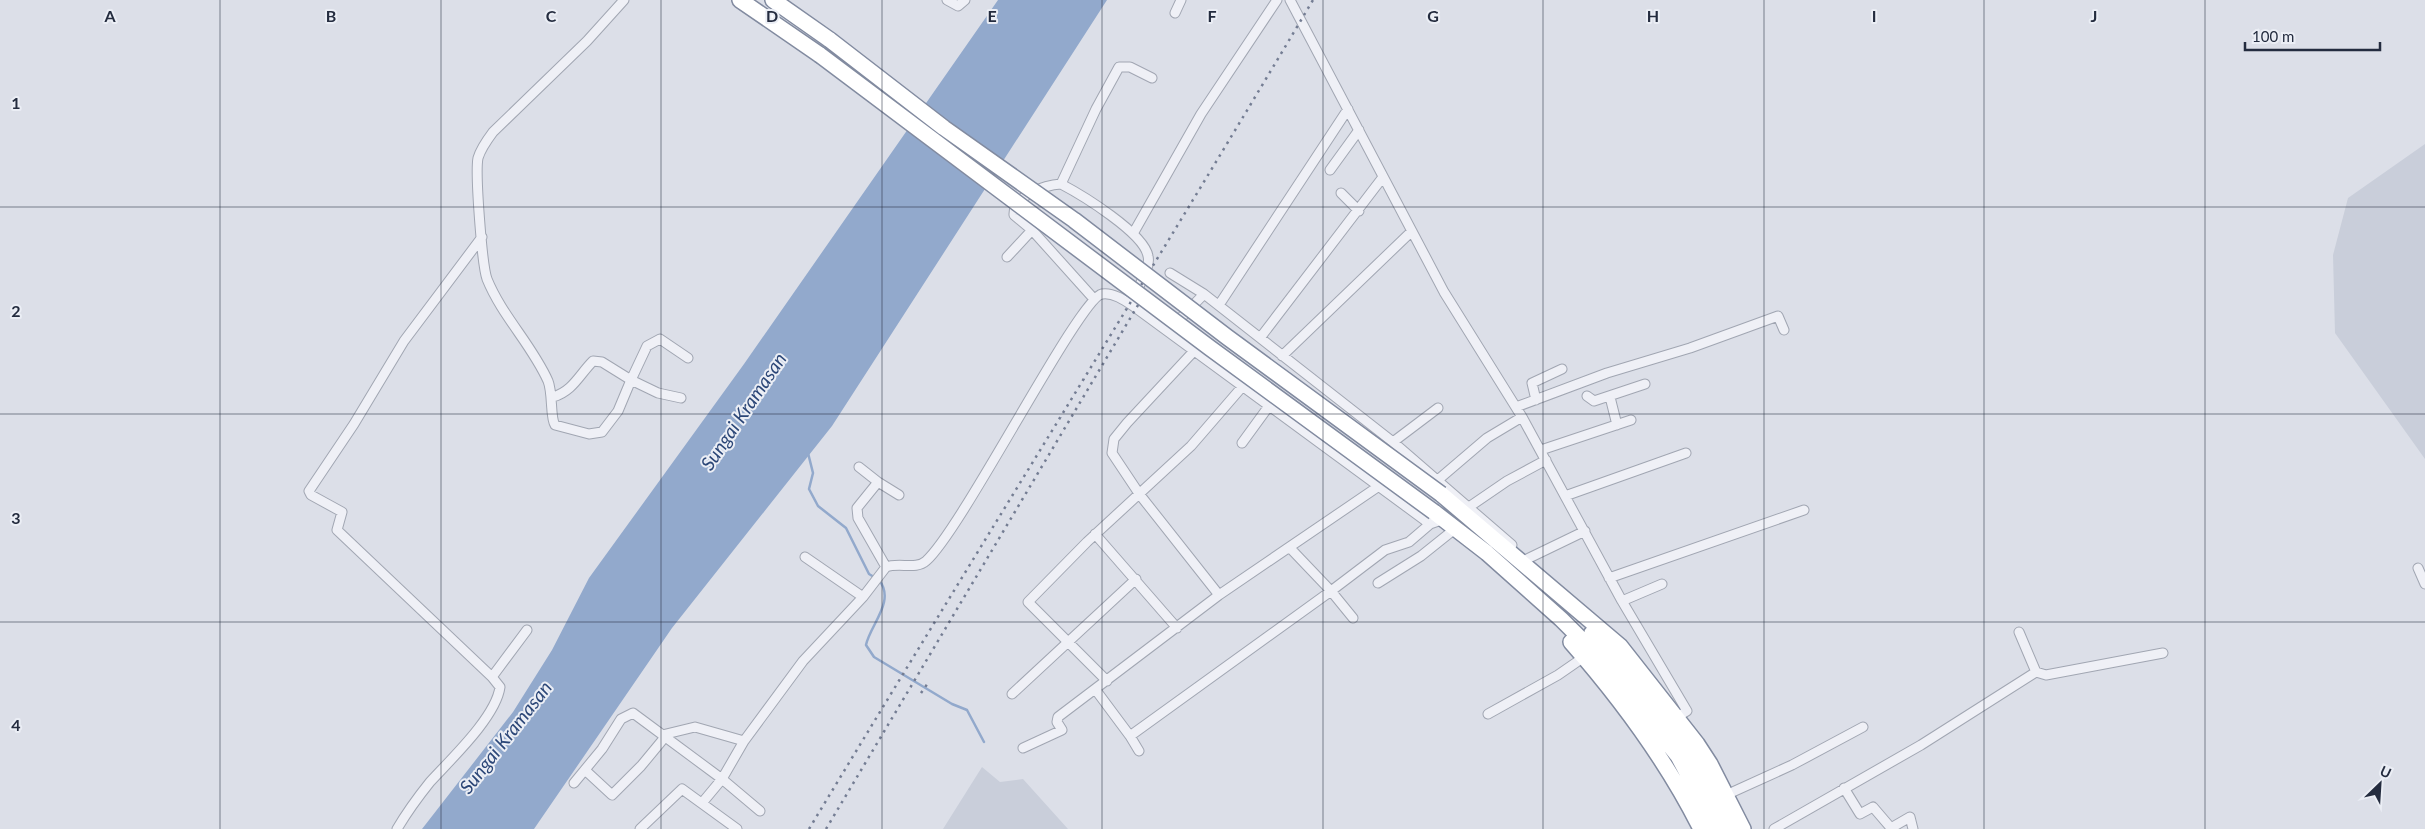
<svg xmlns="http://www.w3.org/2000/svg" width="2425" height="829" font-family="Lato,sans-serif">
  <rect width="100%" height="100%" fill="#dcdfe8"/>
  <path fill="#c9ceda" d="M2425,144V459L2335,333L2333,255L2348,198Z
    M982,767L1000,782L1023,779L1068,829H943Z"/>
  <path fill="#92a9cc" d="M998,0H1107L832,426L672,628L534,829H422L513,712L552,650L589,578L744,364Z"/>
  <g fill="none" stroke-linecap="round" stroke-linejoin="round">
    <path stroke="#92a9cc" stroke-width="2.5" d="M808,453L813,473L809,489L818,506L846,528L869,574L874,577
      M879,580C896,601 870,625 866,645L874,657L952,704L967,710L984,742"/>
    <g stroke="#a1a6b2" stroke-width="11">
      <path id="street" d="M624,0L587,41L493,132C487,140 481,148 478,158C475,173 482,265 487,279C502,316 532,345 548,381C553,393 550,418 555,425L589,434L602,432L618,411L631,380L658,393L681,398
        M947,0L958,6L965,0
        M1290,0L1444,292L1522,417L1622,601L1687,711L1677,717
        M1175,13L1181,0
        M1330,170L1359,130
        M1061,184C1046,185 1013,195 1014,215L1032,230L1094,299
        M1341,193L1359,211
        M1134,232L1201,114L1277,0
        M482,237L404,341L354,424L309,491L311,495L342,512L337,530L492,677
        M1007,257L1032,230
        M1170,273L1204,294
        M1134,296C1139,285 1151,268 1148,256C1144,233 1082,195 1061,184L1096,109L1119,67H1130L1152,78
        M1219,305L1348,109
        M1173,326L1204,294L1393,442L1512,545
        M1260,338L1383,177
        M1194,351L1127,423L1114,439L1112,453L1140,495L1219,595
        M1282,356L1412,231
        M1587,396L1594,401L1645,384
        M553,397C573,391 579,375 593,361L602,362L631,380L647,346L660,339L688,358
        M1610,397L1617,425
        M1536,400L1532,383L1562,369
        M1516,407L1607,373L1690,348L1778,316L1784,330
        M1393,442L1438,408
        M1242,443L1269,406
        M1541,450L1631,420
        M859,467L878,482
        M1439,479L1487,438L1522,417
        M1565,496L1686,453
        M1469,507L1507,481L1546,460
        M1095,534L1177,628
        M1290,548L1331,591L1385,550L1409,542L1430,524
        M805,557L863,597
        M1527,559L1585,531
        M886,567L858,518L857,508L878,482L899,495
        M2418,568L2425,584
        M1609,578L1804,510
        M1378,583L1421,556L1456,528
        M1622,601L1662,584
        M2019,632L2036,672
        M1107,681L1028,602L1087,542L1191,446L1242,387
        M1095,689L1130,736
        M1012,694L1136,579
        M1488,714L1558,675L1584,657
        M662,735L695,727L744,741L803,661L863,597L886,567C899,562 916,570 926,561C963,528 1079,298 1102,294C1114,292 1127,302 1136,308L1430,524L1444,519
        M1023,748L1062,730L1057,722L1058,717L1219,595L1379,486
        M1139,751L1130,736L1331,591L1353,618
        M585,770L612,795L641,766L665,737
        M574,783L602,749L621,719L633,713L722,779L760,811
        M1844,788L1860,814L1873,807L1891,828L1910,817L1913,829
        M1726,795L1792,765L1863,727
        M702,803L722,779L744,741
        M397,829C407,812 418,797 430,782C450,760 496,717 500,687L492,677L527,630
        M640,829L682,789L737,829
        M1774,829L1921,745L2036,672L2046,675L2163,653"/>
    </g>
    <g stroke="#828ba0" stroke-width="18">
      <path id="highway" d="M740,0L820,55
        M773,0L830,40
        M1441,494L1620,646L1697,744L1710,764L1743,829
        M1434,512L1487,553L1561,619L1595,653L1678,756L1717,829
        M1592,633L1688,749L1729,829
        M1571,642C1621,699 1667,761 1701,829"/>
    </g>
    <use href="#street" stroke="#eff0f6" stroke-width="9"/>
    <use href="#highway" stroke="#fff" stroke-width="15"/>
    <path stroke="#747d93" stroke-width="2.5" stroke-dasharray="2.5 5" stroke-linecap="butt" d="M921,693L928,683
      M809,829C976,552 1148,278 1313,0
      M826,829L1147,290"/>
    <g stroke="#828ba0" stroke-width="18" stroke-linecap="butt">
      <path id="highway-bridge" d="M830,40L944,128L1074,220L1227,337L1441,494
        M820,55L1210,348L1434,512"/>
    </g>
    <use href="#highway-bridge" stroke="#fff" stroke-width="15"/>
  </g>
  <path fill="none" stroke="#242c3f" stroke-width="1" stroke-opacity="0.55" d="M220,0V829M441,0V829M661,0V829M882,0V829M1102,0V829M1323,0V829M1543,0V829M1764,0V829M1984,0V829M2205,0V829M0,207H2425M0,414H2425M0,622H2425"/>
  <g text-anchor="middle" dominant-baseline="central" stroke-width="4" stroke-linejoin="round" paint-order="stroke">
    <g font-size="19" font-style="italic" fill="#2b4677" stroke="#ebeef5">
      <text transform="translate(743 411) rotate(-56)">Sungai Kramasan</text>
      <text transform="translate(505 737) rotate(-52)">Sungai Kramasan</text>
    </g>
  </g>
  <g font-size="16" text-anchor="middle" font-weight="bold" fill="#242c3f" stroke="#ebeef5" stroke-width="4" stroke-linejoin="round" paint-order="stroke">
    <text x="110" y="22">A</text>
    <text x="331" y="22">B</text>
    <text x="551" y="22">C</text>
    <text x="772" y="22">D</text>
    <text x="992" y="22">E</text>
    <text x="1212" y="22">F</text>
    <text x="1433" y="22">G</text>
    <text x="1653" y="22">H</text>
    <text x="1874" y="22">I</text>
    <text x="2094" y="22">J</text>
    <text x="16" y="109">1</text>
    <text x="16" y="317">2</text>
    <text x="16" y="524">3</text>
    <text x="16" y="731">4</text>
  </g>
  <g transform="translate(2380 784) rotate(25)" stroke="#ebeef5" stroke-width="4" paint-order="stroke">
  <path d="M0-4L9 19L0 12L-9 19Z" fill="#242c3f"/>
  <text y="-8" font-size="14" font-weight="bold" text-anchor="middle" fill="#242c3f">U</text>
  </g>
  <path d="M2245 42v8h135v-8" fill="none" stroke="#242c3f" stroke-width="2.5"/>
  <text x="2252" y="42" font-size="15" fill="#242c3f" stroke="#ebeef5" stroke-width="4" paint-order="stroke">100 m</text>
</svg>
